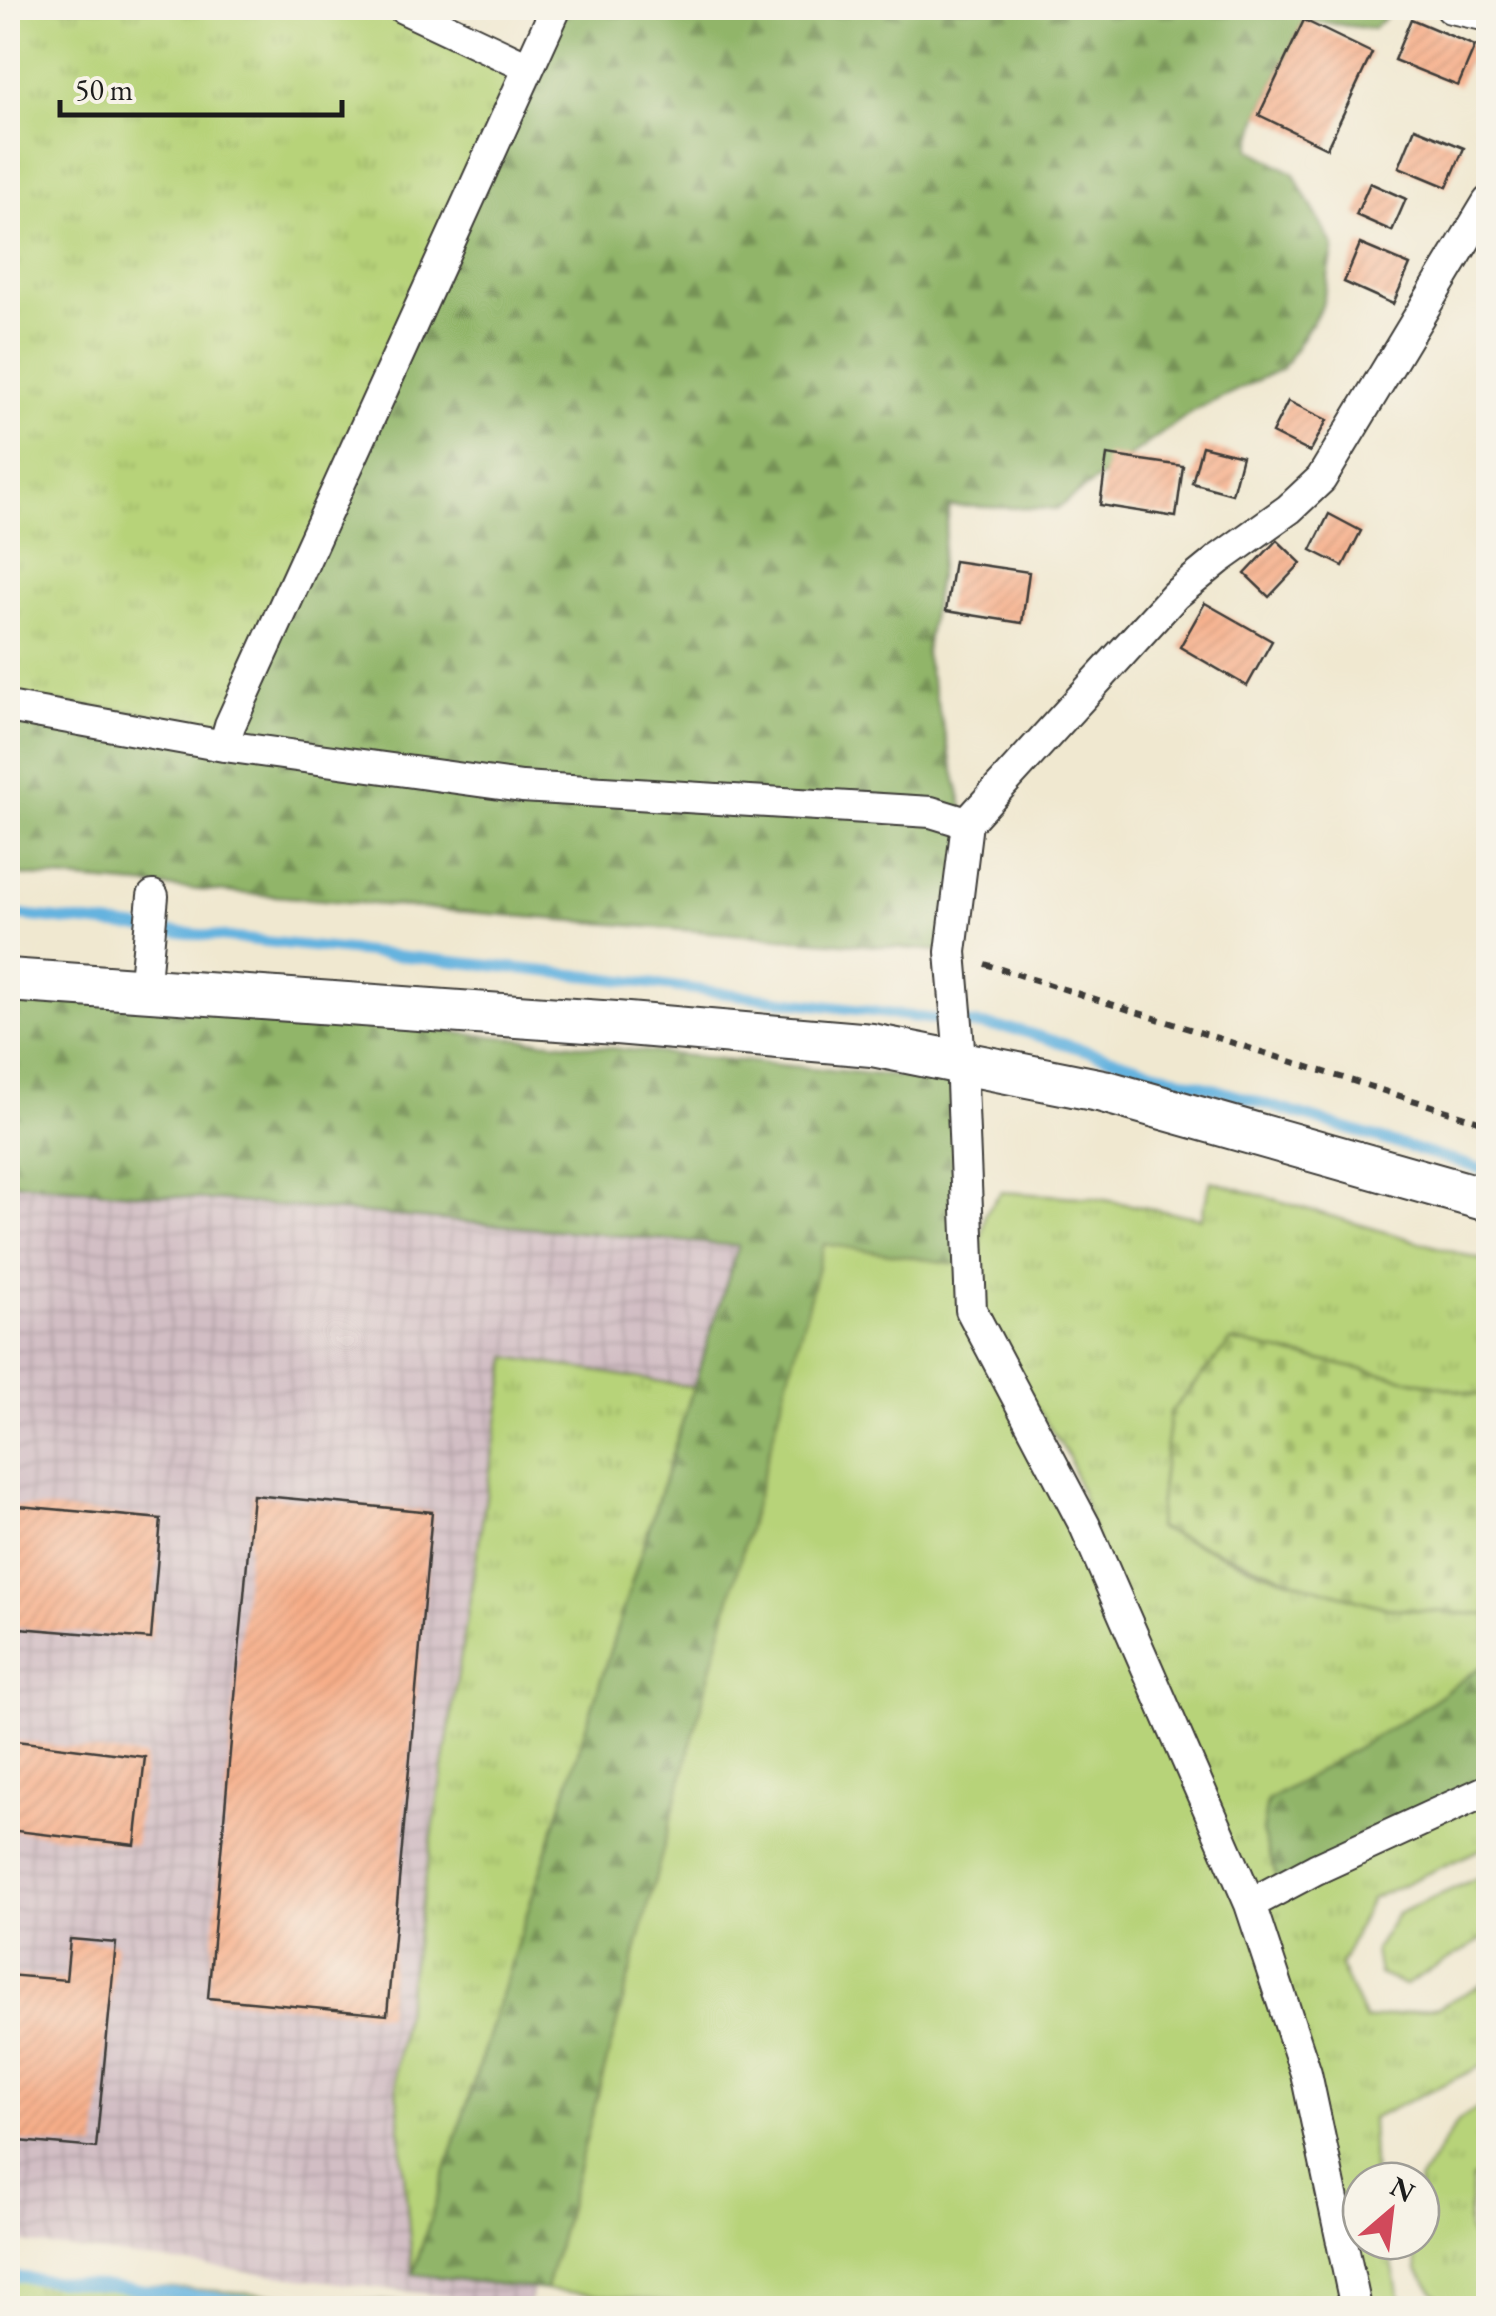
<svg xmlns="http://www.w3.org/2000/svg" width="1496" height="2316" font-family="'EB Garamond',serif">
  <defs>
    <pattern id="industrial-grid" width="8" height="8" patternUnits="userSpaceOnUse" patternTransform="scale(2.5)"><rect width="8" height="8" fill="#d2bec4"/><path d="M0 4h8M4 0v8" fill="none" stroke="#b4a3a8"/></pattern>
    <pattern id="grass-tufts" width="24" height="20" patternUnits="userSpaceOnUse" patternTransform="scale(2.5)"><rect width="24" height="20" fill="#b7d379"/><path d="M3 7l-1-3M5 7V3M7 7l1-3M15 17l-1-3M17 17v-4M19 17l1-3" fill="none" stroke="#9db568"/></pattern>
    <pattern id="forest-firs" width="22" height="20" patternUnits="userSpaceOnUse" patternTransform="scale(2.5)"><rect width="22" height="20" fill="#91b569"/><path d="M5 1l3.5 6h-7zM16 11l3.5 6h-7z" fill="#769256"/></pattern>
    <pattern id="cemetery-stones" width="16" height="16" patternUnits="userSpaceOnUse" patternTransform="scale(2.5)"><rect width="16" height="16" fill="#b7d379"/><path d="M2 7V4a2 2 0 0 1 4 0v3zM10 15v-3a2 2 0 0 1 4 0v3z" fill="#9db568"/></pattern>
    <pattern id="building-hatch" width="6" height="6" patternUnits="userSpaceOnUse" patternTransform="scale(2.5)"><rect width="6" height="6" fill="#f7ae89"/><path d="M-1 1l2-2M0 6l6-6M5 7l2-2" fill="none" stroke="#d39576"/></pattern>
  </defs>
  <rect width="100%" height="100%" fill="#f7f3e8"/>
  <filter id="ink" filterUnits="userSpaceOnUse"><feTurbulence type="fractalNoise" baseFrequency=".01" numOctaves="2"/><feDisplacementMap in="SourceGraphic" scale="20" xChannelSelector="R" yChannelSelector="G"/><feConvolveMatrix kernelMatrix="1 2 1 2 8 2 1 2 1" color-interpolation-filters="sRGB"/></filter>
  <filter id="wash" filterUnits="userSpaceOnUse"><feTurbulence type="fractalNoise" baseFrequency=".0048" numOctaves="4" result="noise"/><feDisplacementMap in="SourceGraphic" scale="40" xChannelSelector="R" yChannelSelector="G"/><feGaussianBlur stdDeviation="2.25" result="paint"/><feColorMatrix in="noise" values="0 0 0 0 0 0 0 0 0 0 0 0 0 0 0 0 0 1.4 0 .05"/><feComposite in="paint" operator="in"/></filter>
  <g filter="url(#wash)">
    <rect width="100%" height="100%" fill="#f0e8d0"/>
    <path fill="url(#industrial-grid)" d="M8,1157L836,1239L528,2307L8,2241Z"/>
    <path fill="url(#grass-tufts)" stroke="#6a784a" stroke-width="2.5" d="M8,8H403L528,67L230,725L8,712Z
      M1211,1181L1488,1262V1397L1231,1341L1170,1413L1157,1528L1263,1572L1387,1608L1488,1615V1671L1267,1801L1488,1794V1846L1371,1899L1340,1966L1365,2020L1439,2007L1488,1981V2063L1371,2119L1374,2181H1361V2241H1387L1399,2296L1414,2308H1349L1069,1457L971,1310L985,1214L1001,1192L1094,1198L1201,1218Z
      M508,1357L711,1390L413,2274L395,2071Z
      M1488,1873V1936L1405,1985L1379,1974L1375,1950L1397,1914Z
      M1488,2101V2172L1472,2178L1468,2230L1488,2265V2308H1446L1417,2270L1412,2241H1421L1419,2181L1459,2120Z
      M8,2277L478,2308H8Z"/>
    <path fill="url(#forest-firs)" stroke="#566842" stroke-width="2.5" d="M558,8H1397L1373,29L1304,20L1259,115L1250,149L1293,173L1334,247L1322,306L1283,368L1193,411L1056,509L950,506L925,655L967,823L951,952L8,874V697L230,724Z
      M8,988L962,1083L970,1266L822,1254L546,2290L413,2274L738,1246L8,1182Z
      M1488,1662V1788L1280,1888L1262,1832L1267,1801L1412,1715Z"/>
    <path fill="url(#cemetery-stones)" stroke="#6a784a" stroke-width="2.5" d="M1231,1341L1488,1397V1615L1387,1608L1300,1583L1157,1528L1170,1413Z"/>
    <path fill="#b7d379" stroke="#6a784a" stroke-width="2.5" d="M824,1244L970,1266L971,1310L1250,1904L1356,2308H736L546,2290Z"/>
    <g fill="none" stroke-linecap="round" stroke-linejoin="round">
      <path stroke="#65b3df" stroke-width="11" d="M8,914L597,977L1018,1030L1488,1171
        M8,2276L314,2308"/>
    </g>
    <g id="blocks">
      <path fill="url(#building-hatch)" d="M1411,19L1475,46L1458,86L1394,60Z
        M1304,20L1372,53L1327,148L1259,115Z
        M1415,128L1464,148L1447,187L1399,167Z
        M1370,183L1406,199L1392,231L1356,215Z
        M1360,244L1410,265L1393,304L1344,282Z
        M1288,401L1327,420L1310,452L1272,433Z
        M1202,446L1242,456L1232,494L1192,483Z
        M1107,455L1183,466L1176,517L1100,505Z
        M1329,514L1361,531L1343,566L1311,550Z
        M1277,540L1301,563L1269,597L1245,574Z
        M954,561L1029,572L1022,623L946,611Z
        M1205,603L1272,641L1247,686L1180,647Z
        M253,1495L432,1512L387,2015L208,1998Z
        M8,1505L161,1519L151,1639L8,1627Z
        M8,1740L145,1757L135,1845L8,1830Z
        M70,1939L116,1943L96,2148L8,2140V1975L66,1980Z"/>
    </g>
  </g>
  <g filter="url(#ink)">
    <use href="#blocks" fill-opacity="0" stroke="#3c3b37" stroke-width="2.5"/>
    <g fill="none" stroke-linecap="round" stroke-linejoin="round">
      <g stroke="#3c3b37" stroke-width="34">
        <path id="street" d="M403,8L528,67
          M1451,8L1488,16
          M8,707L224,746L522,787L931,812L967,823
          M224,746L230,725L556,8
          M144,992L153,896
          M1250,1904L1316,1869L1488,1790
          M1356,2308L1306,2073L1250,1904L1085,1526L971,1310L962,1083L951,952L967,823L1175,595L1219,559L1289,509L1321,479L1488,202"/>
      </g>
      <g stroke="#3c3b37" stroke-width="46">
        <path id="secondary" d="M8,980L616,1023L872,1045L1103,1091L1488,1200"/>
      </g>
      <path stroke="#3c3b37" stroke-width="6" stroke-dasharray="8 8" stroke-linecap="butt" d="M985,964L1488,1124"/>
      <use href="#street" stroke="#fff" stroke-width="30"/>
      <use href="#secondary" stroke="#fff" stroke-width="42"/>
    </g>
  </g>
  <rect width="1496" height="2316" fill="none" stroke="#f7f3e8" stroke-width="40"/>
  <g transform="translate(1391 2211) rotate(28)"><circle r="48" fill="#f7f3e8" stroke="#9f9d96" stroke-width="2.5"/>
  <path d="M0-8L18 38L0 25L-18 38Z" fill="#d1495b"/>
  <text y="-15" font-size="28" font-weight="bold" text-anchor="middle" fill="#1c1c1c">N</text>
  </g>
  <path d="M60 100v15h282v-15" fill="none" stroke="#1c1c1c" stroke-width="5"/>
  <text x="75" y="100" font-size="30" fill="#1c1c1c" stroke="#f7f3e8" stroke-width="8" paint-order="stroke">50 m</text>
</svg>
